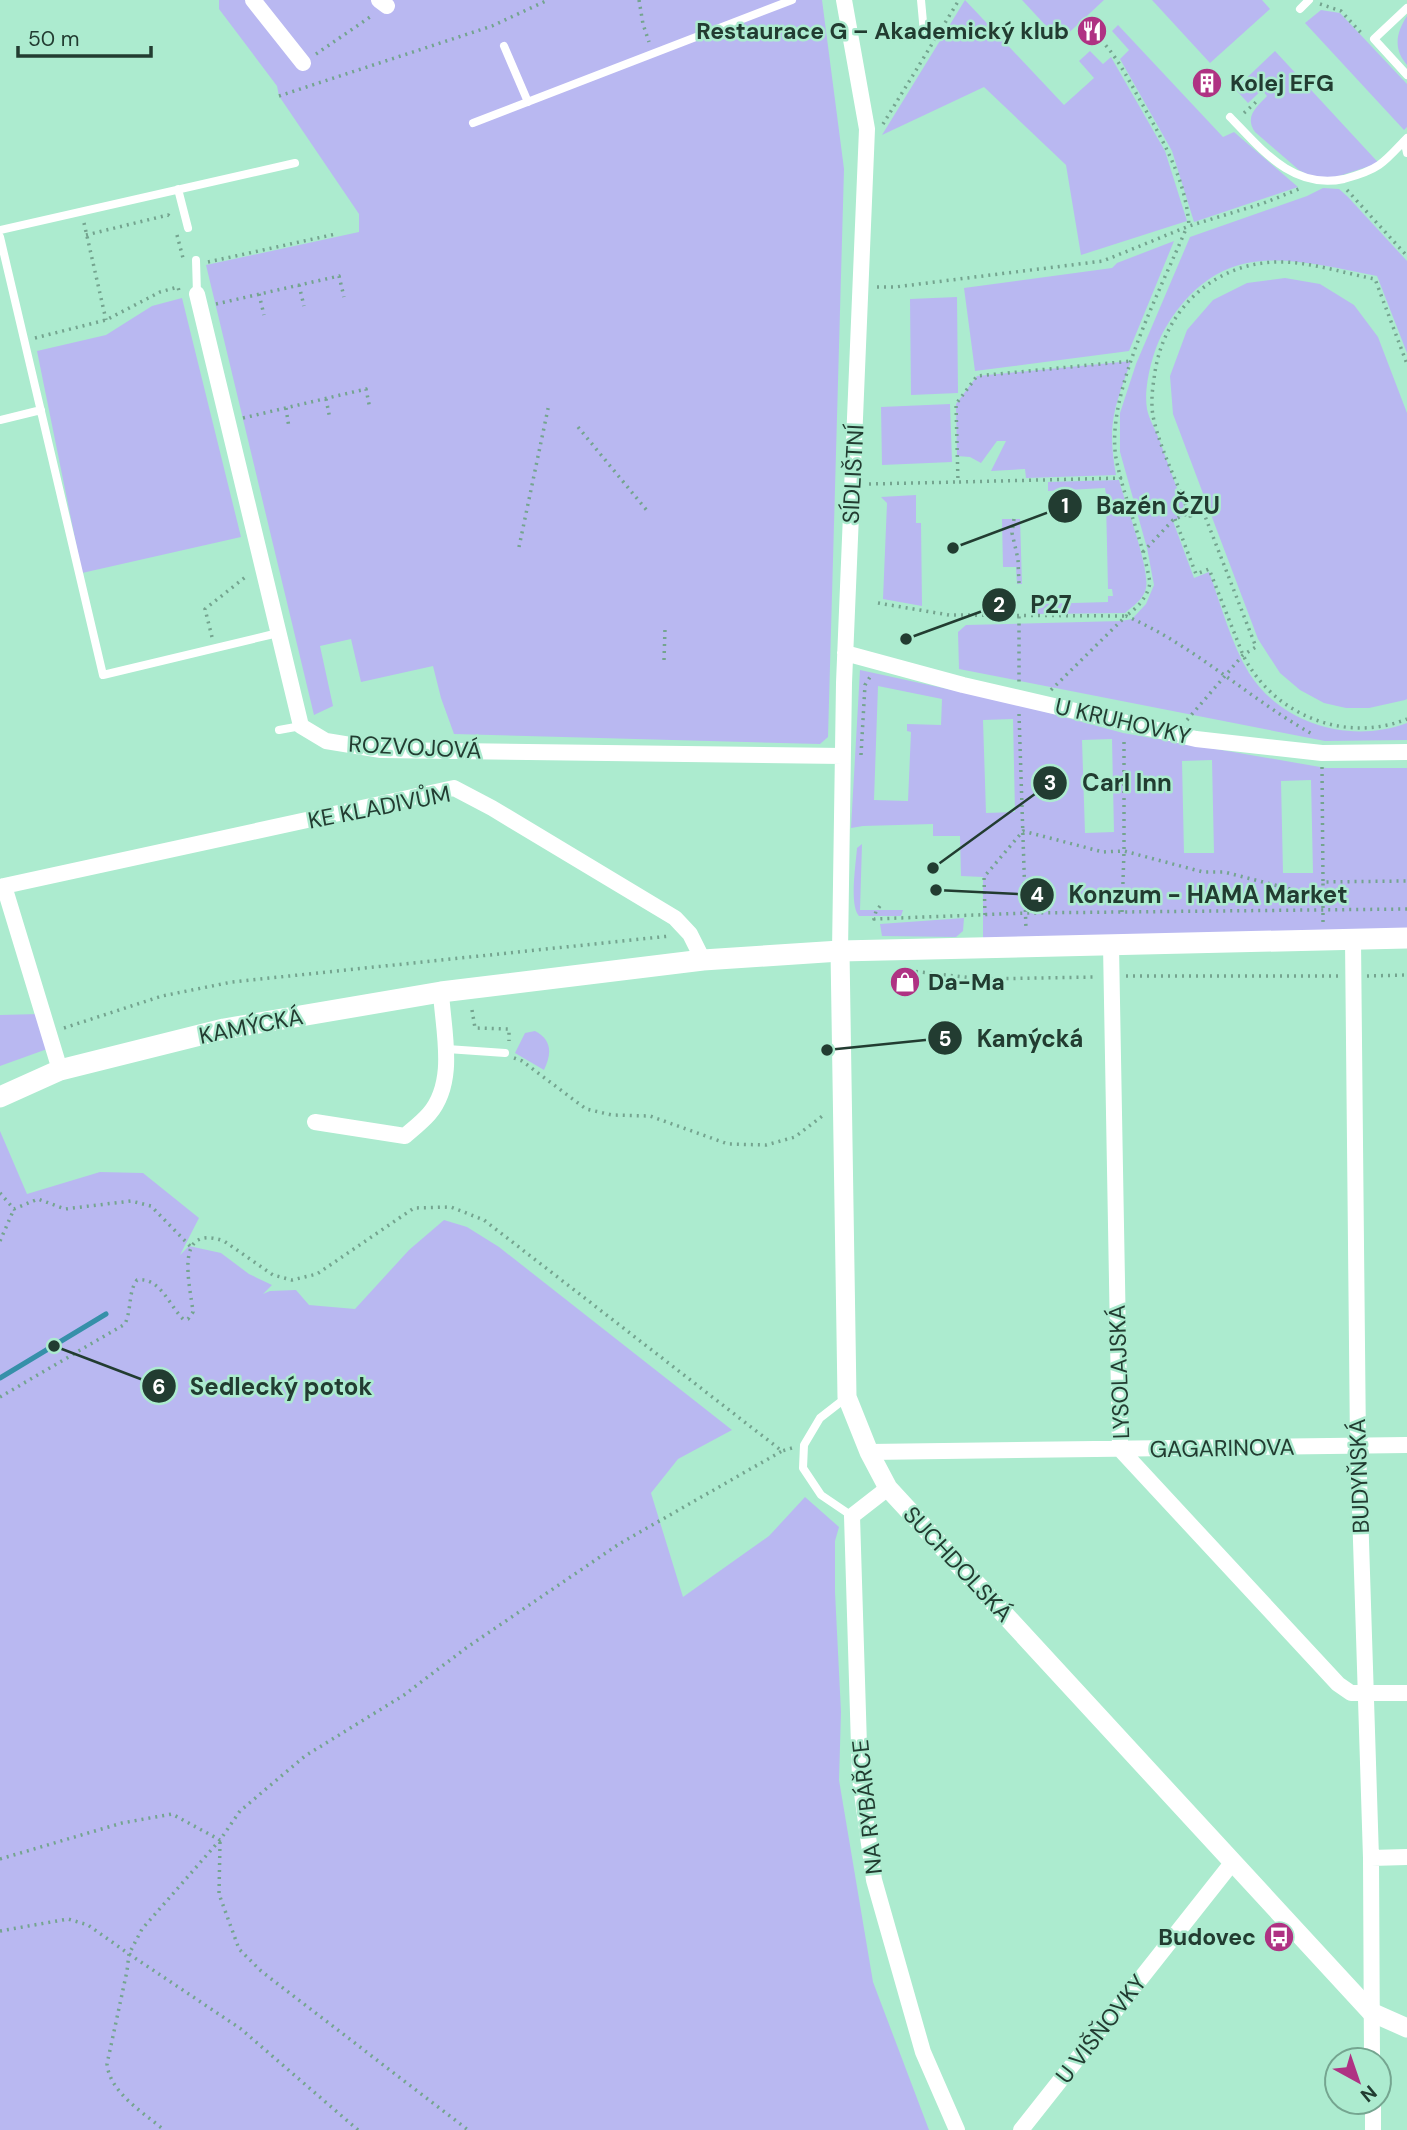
<svg xmlns="http://www.w3.org/2000/svg" width="1407" height="2130" font-family="'DM Sans',sans-serif">
  <rect width="100%" height="100%" fill="#acebcf"/>
  <path fill="#b9b8f1" fill-rule="evenodd" d="M219,0H822L844,169L828,737L820,744L454,734L441,698L433,666L361,682L351,639L320,646L333,706L314,715L206,265L359,232V214L279,96L277,86L219,9Z
    M965,0L1064,105L1094,78L1079,61L1090,51L1103,64L1111,57L1165,151L1187,221L1081,255L1066,165L984,87L882,135Z
    M1022,0H1104L1060,41Z
    M1152,0H1262L1270,9L1210,63Z
    M1321,10L1340,13L1407,84V127L1404,130L1305,23Z
    M1407,16V65C1393,49 1396,33 1407,16Z
    M1118,25L1223,137L1234,132L1298,187L1194,222L1172,151L1120,59L1129,50L1112,31Z
    M1275,51L1374,158L1379,163L1339,176L1326,179L1312,177L1299,170L1255,132C1244,116 1257,107 1267,96L1262,90L1248,103L1235,89Z
    M1323,188L1339,189L1348,197L1407,261V353L1377,276C1289,259 1221,237 1166,327C1154,346 1143,386 1147,409C1149,419 1155,429 1159,439C1168,464 1177,489 1187,514L1173,521L1194,578L1209,572C1221,605 1231,643 1249,673C1282,725 1351,744 1407,723V740L1325,741L959,669L958,632L966,625L1121,621L1132,619L1146,604L1154,585L1147,548L1120,452V413L1136,364L1190,237L1307,196Z
    M1174,241L1129,351L975,371L964,288L1112,268L1117,263Z
    M1285,278L1320,284L1354,305L1378,337L1407,413V699L1405,700L1369,708H1346L1324,703L1300,690L1280,673L1258,639L1173,414L1170,376L1187,330L1213,300L1247,283Z
    M957,297L958,393L911,395L910,299Z
    M182,298L241,537L82,573L37,351L106,335L152,306Z
    M1131,361C1114,409 1107,424 1116,475L1026,478L1025,469L991,471L1006,441H997L981,463L970,457L957,456L956,404L977,376Z
    M950,404L952,462L882,465L881,407Z
    M1119,480C1125,503 1150,568 1146,588C1144,599 1133,606 1125,613L1034,614L1035,609H1039V604L1108,602V596H1113L1112,589H1108L1106,501H1110L1109,494H1106L1105,488L1048,491V482Z
    M916,495V523H921L922,606L883,599L887,503L881,497Z
    M1002,519H1020L1022,584H1017L1016,567H1003Z
    M860,670L1012,703L1123,733L1326,768H1407V933L983,940V877L961,876L960,836H933V824L863,826L851,828ZM878,686L942,699L941,725L907,724V731L911,732L908,801L874,800ZM1013,719L1015,812L986,813L983,720ZM1112,739L1114,832L1085,833L1082,740ZM1212,760L1214,853H1184L1182,761ZM1311,780L1313,873H1283L1281,781Z
    M862,844L860,910H903L901,916H859C849,905 856,864 857,848Z
    M964,918L963,931L956,937L882,936L880,924Z
    M40,1014L50,1048L0,1066V1015Z
    M535,1031C552,1040 552,1053 544,1070L515,1053L525,1033Z
    M0,1131L27,1194L100,1172L143,1173L199,1218L180,1255L189,1246L221,1253L249,1274L272,1285L263,1294L270,1291L296,1290L309,1305L355,1309L409,1250L444,1220L467,1227L499,1247L732,1430L678,1459L651,1493L683,1597L769,1536L805,1497L839,1527L835,1541V1592L841,1712L839,1780L873,1982L929,2130H0Z"/>
  <g fill="none" stroke-linecap="round" stroke-linejoin="round">
    <path stroke="#3690a9" stroke-width="5" d="M0,1378L106,1314"/>
    <path stroke="#74a48f" stroke-width="3.5" stroke-dasharray="2 5" stroke-linecap="butt" d="M639,0L643,24L649,42
      M1320,4L1341,11L1363,35
      M1101,40C1118,58 1128,79 1140,100C1162,139 1186,179 1189,226
      M316,54L373,15
      M279,96L492,26L548,0
      M1244,113L1256,102
      M883,124L959,0
      M1347,190L1407,256
      M84,223L106,320
      M86,235L168,215L172,218
      M177,235L183,258
      M208,262L336,234
      M299,285L304,306
      M877,287H895L1103,261L1189,226L1264,203L1299,189
      M259,294L264,315
      M216,304L339,276L344,297
      M35,338L106,320L160,292L178,287L180,295
      M326,399L330,419
      M286,408L289,428
      M243,418L366,389L370,409
      M578,427L649,513
      M1122,478L958,482L956,404L977,376L1131,361
      M869,484L958,482
      M1014,519L1012,533L1018,559L1019,584
      M1175,519L1196,574L1209,569L1243,655C1273,715 1345,744 1407,719
      M519,547L549,404
      M1143,552L1173,520L1189,513
      M878,603L949,615L1126,616C1138,607 1147,598 1150,583C1143,540 1124,500 1116,458C1105,395 1161,289 1186,229
      M1009,607L1019,616V682
      M212,637L205,609L248,575
      M664,660L665,629
      M1051,690L1126,616C1194,645 1249,699 1314,735
      M1019,714L1026,930
      M1187,720L1243,655L1256,647L1203,511L1190,516C1178,483 1160,450 1153,416C1151,404 1152,391 1154,379C1161,315 1209,264 1276,262C1308,261 1343,273 1375,279L1407,364
      M861,755L865,685L870,677
      M1322,767L1323,882
      M1323,892V922
      M880,906L876,911L874,919L1026,913L1407,909
      M1122,912L1124,851V739
      M985,915L984,877L1023,831L1103,852L1124,851L1203,872H1224L1306,893L1323,892V882L1407,881
      M902,970L982,979L1097,977
      M1126,976H1338
      M1367,976L1407,975
      M472,1010L475,1028L509,1029V1041
      M64,1028L162,996L232,982L670,936
      M514,1058L522,1061L586,1109L612,1115L650,1116L728,1144L766,1145L795,1137L825,1114
      M0,1193L14,1209L38,1199L65,1209L131,1201L151,1206L190,1246
      M0,1241L14,1209
      M0,1397L125,1324C132,1308 128,1292 137,1280C160,1277 169,1305 183,1319H188L193,1312C190,1284 173,1223 224,1241L273,1275L292,1280L317,1274L414,1208L451,1207L484,1220L782,1451L792,1448
      M220,1842L219,1894L239,1949L261,1971L468,2130
      M0,1859L122,1823L172,1814L220,1840
      M0,1931L68,1919L88,1925L129,1954L127,1971L107,2064C110,2093 143,2112 164,2130
      M358,2130L241,2029L129,1954L142,1929L220,1840L240,1811L305,1756L404,1695L466,1648L619,1544L782,1451"/>
    <path stroke="#fff" stroke-width="8" d="M921,0L924,33
      M1407,8L1374,39L1407,75
      M1300,9L1309,0
      M504,46L528,102
      M1230,117C1262,150 1293,190 1344,179C1355,176 1369,172 1379,165C1389,158 1398,147 1407,138
      M473,123L792,0
      M1407,138L1405,144L1407,153
      M178,189L188,228
      M0,230L295,163
      M0,237L103,675L278,633
      M196,260L197,294
      M0,420L41,410
      M279,730L301,726
      M447,1049L505,1053
      M847,1397L820,1418L804,1445L803,1468L821,1495L852,1516"/>
    <path stroke="#fff" stroke-width="16" d="M253,0L303,63
      M379,0L387,6
      M197,294L301,726L326,741L381,750L843,756
      M845,653L963,685L1196,739L1322,753L1407,752
      M1353,940L1358,1446L1371,1858L1372,2060
      M1111,945L1120,1449L1338,1684L1351,1693H1407
      M840,951L844,683L867,129L844,0
      M60,1070L4,886L454,788L492,808L675,918L690,934L703,960
      M315,1122L405,1136C413,1129 422,1122 429,1114C457,1081 443,1031 441,992
      M869,1452L1407,1445
      M888,1488L852,1516L860,1779L874,1880L923,2052L957,2130
      M1371,1858L1407,1857
      M1373,2102V2130
      M1021,2130L1232,1863"/>
    <path stroke="#fff" stroke-width="19" d="M840,951L847,1397L869,1452L888,1488L1371,2012L1407,2028"/>
    <path stroke="#fff" stroke-width="21" d="M0,1097L60,1070L224,1029L441,992L703,960L840,951L1407,938"/>
  </g>
  <defs>
    <g id="restaurant-disc" transform="scale(1.575)"><circle r="9.5" fill="#af3283" stroke="#acebcf"/><path d="M-5-6h1v4h1v-4h1v4h1v-4h1v5L-1.5 .5V6h-2V.5L-5-1ZM5-6V6H3V1.5H1.5Q1.5-4 5-6Z" fill="#fff"/></g>
    <g id="building-disc" transform="scale(1.575)"><circle r="9.5" fill="#af3283" stroke="#acebcf"/><path d="M-4-6H4V6H1V3H-1V6H-4ZM-2.5-4.3h1.7v1.8h-1.7ZM.8-4.3h1.7v1.8H.8ZM-2.5-1h1.7V.8h-1.7ZM.8-1h1.7V.8H.8Z" fill="#fff"/></g>
    <g id="shop-disc" transform="scale(1.575)"><circle r="9.5" fill="#af3283" stroke="#acebcf"/><path d="M-5-2.5h2.3a2.7 3.5 0 0 1 5.4 0H5L5.5 6h-11ZM-1.5-2.5h3a1.5 2.3 0 0 0-3 0Z" fill="#fff"/></g>
    <g id="bus-disc" transform="scale(1.575)"><circle r="9.5" fill="#af3283" stroke="#acebcf"/><path d="M-5-6H5V4H4V6H2V4H-2V6H-4V4H-5ZM-3.5-4V0h7V-4ZM-3.5 1.2v1.5H-2V1.2ZM2 1.2v1.5H3.5V1.2Z" fill="#fff"/></g>
  </defs>
  <g fill-rule="evenodd">
    <use href="#restaurant-disc" x="1092" y="31"/>
    <use href="#building-disc" x="1207" y="83"/>
    <use href="#shop-disc" x="905" y="982"/>
    <use href="#bus-disc" x="1279" y="1937"/>
  </g>
  <g text-anchor="middle" dominant-baseline="central" stroke-width="5" stroke-linejoin="round" paint-order="stroke">
    <g font-size="23" font-weight="bold" fill="#223c31" stroke="#acebcf" text-anchor="end">
      <text x="1069" y="31">Restaurace G – Akademický klub</text>
      <text x="1230" y="83" text-anchor="start">Kolej EFG</text>
      <text x="928" y="982" text-anchor="start">Da-Ma</text>
      <text x="1256" y="1937">Budovec</text>
    </g>
    <g font-size="23" fill="#223c31" stroke="#acebcf">
      <text transform="translate(853 474) rotate(-87)">SÍDLIŠTNÍ</text>
      <text transform="translate(1123 721) rotate(13)">U KRUHOVKY</text>
      <text transform="translate(415 747) rotate(3)">ROZVOJOVÁ</text>
      <text transform="translate(379 807) rotate(-11)">KE KLADIVŮM</text>
      <text transform="translate(251 1026) rotate(-11)">KAMÝCKÁ</text>
      <text transform="translate(1119 1372) rotate(-92)">LYSOLAJSKÁ</text>
      <text transform="translate(1222 1448) rotate(-1)">GAGARINOVA</text>
      <text transform="translate(1359 1476) rotate(-92)">BUDYŇSKÁ</text>
      <text transform="translate(958 1564) rotate(47)">SUCHDOLSKÁ</text>
      <text transform="translate(867 1807) rotate(-96)">NA RYBÁŘCE</text>
      <text transform="translate(1101 2029) rotate(-52)">U VIŠŇOVKY</text>
    </g>
  </g>
  <path fill="none" stroke="#223c31" stroke-width="2.5" d="M953 548L1065 506M906 639L999 605M933 868L1050 783M936 890L1037 895M827 1050L945 1038M54 1346L159 1386"/>
  <g fill="#223c31" stroke="#acebcf" stroke-width="2.5">
    <circle cx="953" cy="548" r="7"/>
    <circle cx="906" cy="639" r="7"/>
    <circle cx="933" cy="868" r="7"/>
    <circle cx="936" cy="890" r="7"/>
    <circle cx="827" cy="1050" r="7"/>
    <circle cx="54" cy="1346" r="7"/>
    <circle cx="1065" cy="506" r="18"/>
    <circle cx="999" cy="605" r="18"/>
    <circle cx="1050" cy="783" r="18"/>
    <circle cx="1037" cy="895" r="18"/>
    <circle cx="945" cy="1038" r="18"/>
    <circle cx="159" cy="1386" r="18"/>
  </g>
  <g font-size="21" text-anchor="middle" font-weight="bold" fill="#fff">
    <text x="1065" y="513">1</text>
    <text x="999" y="612">2</text>
    <text x="1050" y="790">3</text>
    <text x="1037" y="902">4</text>
    <text x="945" y="1046">5</text>
    <text x="159" y="1394">6</text>
  </g>
  <g font-size="24" text-anchor="middle" font-weight="bold" fill="#223c31" stroke="#acebcf" stroke-width="5" stroke-linejoin="round" paint-order="stroke">
    <text x="1158" y="514">Bazén ČZU</text>
    <text x="1051" y="613">P27</text>
    <text x="1127" y="791">Carl Inn</text>
    <text x="1208" y="903">Konzum - HAMA Market</text>
    <text x="1030" y="1047">Kamýcká</text>
    <text x="281" y="1395">Sedlecký potok</text>
  </g>
  <g transform="translate(1358 2081) rotate(140)"><circle r="33" fill="#acebcf" stroke="#75a590" stroke-width="2"/>
  <path d="M0-5L12 26L0 18L-12 26Z" fill="#af3283"/>
  <text y="-10" font-size="19" font-weight="bold" text-anchor="middle" fill="#223c31">N</text>
  </g>
  <path d="M18 46v10h133v-10" fill="none" stroke="#223c31" stroke-width="3.5"/>
  <text x="28" y="46" font-size="21" fill="#223c31" stroke="#acebcf" stroke-width="5" paint-order="stroke">50 m</text>
</svg>
